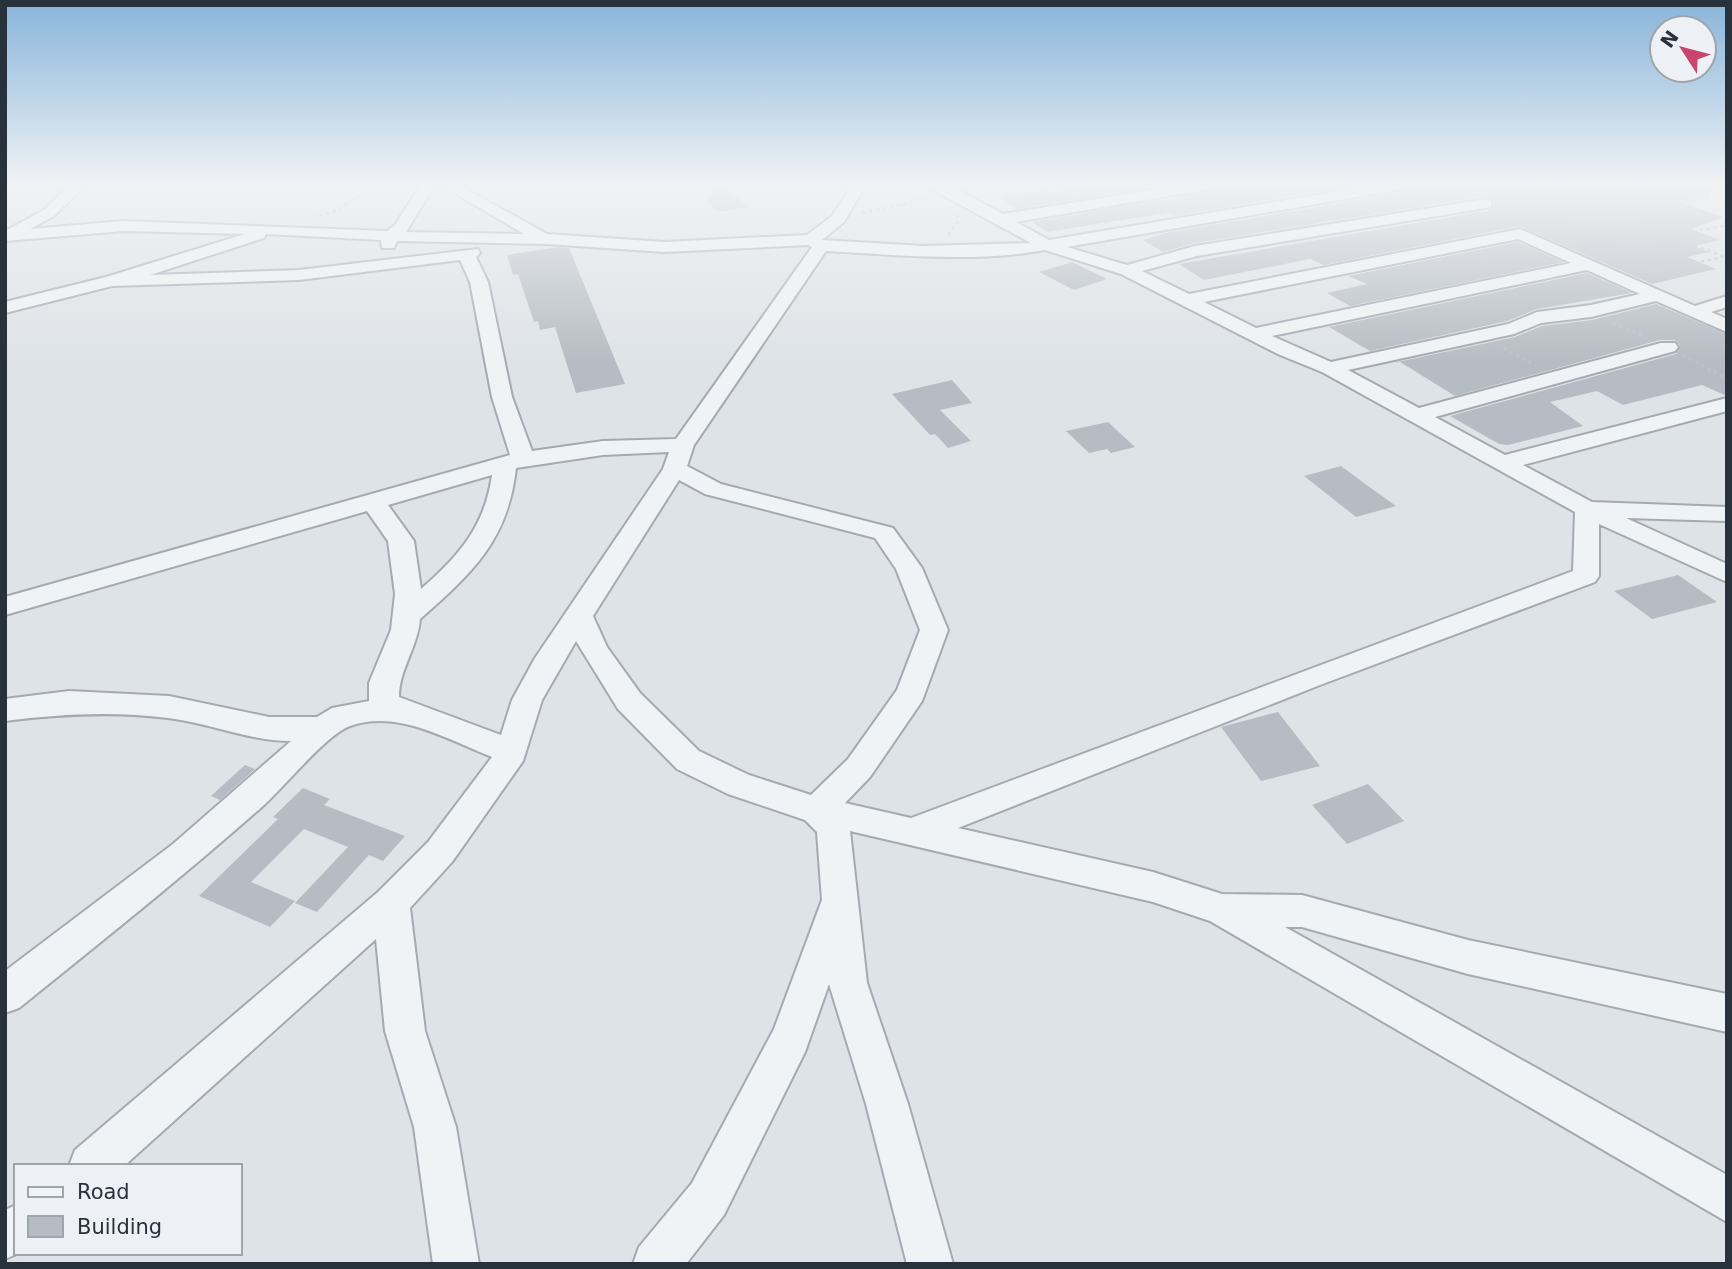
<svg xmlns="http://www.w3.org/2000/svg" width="1732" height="1269" font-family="'DejaVu Sans',sans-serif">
  <rect width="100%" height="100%" fill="#dee3e7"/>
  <path fill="#b5bcc3" d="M721,185H723L749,207L719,212L706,201Z
    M1101,185L1109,188L1142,185L1147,188L1016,209L998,196L1045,190L1049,193Z
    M1229,185H1358L1173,216L1172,212L1047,232L1032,222L1166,199L1169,201V199Z
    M1413,185H1709V196L1678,201L1723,217L1691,229L1720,240L1694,246L1709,252L1687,257L1716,269L1652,284L1519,226L1324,265L1310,259L1204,280L1179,264L1491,210L1493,200L1486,196L1195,243L1163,252L1142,240L1166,233L1403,192Z
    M1518,242L1563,262L1350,306L1327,293L1367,284L1348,276Z
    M558,247L569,248L625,384L576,393L555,327L540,330L538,321L534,322L518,274L513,275L507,255Z
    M1072,262L1107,279L1074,290L1039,272Z
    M1587,273L1632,293L1537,309L1507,321L1370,351L1329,327Z
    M1656,304L1727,334V396L1702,385L1623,405L1597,391L1550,402L1583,426L1508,445L1499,444L1450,416L1676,354L1680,345L1675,340H1660L1455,396L1400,362L1393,363L1515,337L1542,326L1592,320Z
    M952,380L972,403L940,410L971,441L948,448L935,434L930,435L892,394Z
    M1108,422L1135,447L1111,453L1107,449L1089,453L1066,431Z
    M1341,466L1368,486L1396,506L1356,517L1304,476Z
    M1678,575L1717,602L1652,619L1614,591Z
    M1278,712L1320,766L1261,781L1221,727Z
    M245,765L255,769L220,800L211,796Z
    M1368,784L1404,821L1347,844L1312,805Z
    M303,788L330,799L324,805L405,836L383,861L369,855L317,912L295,903L348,847L304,829L251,882L295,901L270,927L199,896L278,819L273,817Z"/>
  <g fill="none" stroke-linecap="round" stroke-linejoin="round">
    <g stroke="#a4aab1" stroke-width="4">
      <path id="street" d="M69,185H85L54,216L30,229L124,221L387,231L395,225L421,185H435L406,232L524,234L441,185H459L547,234L664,242L807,235L832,216L852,185H866L844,222L822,240L924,246L1031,243L924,185H946L958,190L1003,214L1182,185H1217L1210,189L1016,222L1049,240L1375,185H1410L1403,189L1067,247L1127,265L1195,246L1486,199L1491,201V207L1197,256L1142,271L1189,294L1520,229L1695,306L1727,296V307L1711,312L1727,319V332L1656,301L1591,317L1541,323L1514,334L1348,370L1419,408L1661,343H1675L1678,347L1675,351L1435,417L1505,455L1727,398V411L1523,465L1592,502L1727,507V521L1626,518L1727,564V582L1599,524V576L1595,582L1320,685L958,828L1153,872L1222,894L1302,895L1468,940L1727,994V1032L1468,974L1302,927H1285L1727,1175V1222L1210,921L1153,902L850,831L867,983L908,1104L953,1264H907L866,1104L829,984L805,1052L724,1215L686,1264H633L639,1247L692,1183L774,1029L822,900L817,832L805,820L728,794L677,769L618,709L576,641L542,700L523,761L452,862L410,908L425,1031L456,1127L479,1264H433L414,1127L385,1031L376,939L124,1166H69L75,1150L378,892L428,842L492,757C448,740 398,709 350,726C326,735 286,785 264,805C185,875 102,941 19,1008L5,1013V971L173,844L291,741C249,741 210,723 168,718C113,711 60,714 5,721V699L69,691L169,696L269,717H317L332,708L369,701V683L391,630L395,594L388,541L367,511L5,615V597L510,455L492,397L470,282L460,260L299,280L112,286L5,313V302L106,277L245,234L124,231L5,241V231L44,210ZM266,234L381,240L382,248H394L397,241L547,244L664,252L808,245L812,247L676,439L603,441L532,451L512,397L488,282L476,257L480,253L478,249L299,270L150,275L264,238ZM1518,239L1571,263L1256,328L1204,302ZM1045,250L1121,274L1280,355L1322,372L1575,512L1573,571L911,818L845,803L870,777L922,701L948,630L922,568L893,528L721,484L687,466L694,445L826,251C898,255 974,263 1045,250ZM1587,270L1640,294L1591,305L1537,312L1508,324L1331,362L1272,336ZM669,452L663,469L535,658L512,700L501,735L399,697C399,669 418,647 420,619C472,573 508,541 516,468L603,455ZM492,475C485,526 459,556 421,589L414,541L388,505ZM679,480L705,494L875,538L896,569L920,630L897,690L848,759L811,795L749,775L699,751L640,693L607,647L593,616Z
        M16,1205V1253H19L5,1259V1210Z"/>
    </g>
    <path stroke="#bcc1c5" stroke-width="2.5" stroke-dasharray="3.5 3.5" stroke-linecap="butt" d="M1052,185L1065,192
      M1545,185L1727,258
      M979,188L992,185
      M1501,210L1650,185
      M862,213L926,199
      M319,216L336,211L375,185
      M1548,228L1727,194
      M948,235L958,222V215
      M1597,252L1727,225
      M1481,259L1499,267
      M1646,273L1723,257"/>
    <path stroke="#bcc1c5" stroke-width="3.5" stroke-dasharray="3.5 3.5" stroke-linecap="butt" d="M1613,323L1643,336
      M1504,348L1536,366
      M1683,355L1727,379"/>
    <use href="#street" fill="#f0f3f5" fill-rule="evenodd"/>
  </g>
  <linearGradient id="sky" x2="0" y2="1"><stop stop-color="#89b4da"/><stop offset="0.51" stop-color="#f0f2f4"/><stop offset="1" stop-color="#f0f2f4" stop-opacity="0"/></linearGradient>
  <rect width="1732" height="363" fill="url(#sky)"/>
  <rect width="1732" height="1269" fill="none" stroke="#28323d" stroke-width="14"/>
  <rect x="14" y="1164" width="228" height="91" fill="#edf1f5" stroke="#9ea5ab" stroke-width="2"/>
  <rect x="28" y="1187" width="35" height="10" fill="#f0f3f5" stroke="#9ea5ab" stroke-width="2"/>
  <text x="77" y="1199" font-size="21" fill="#28323d">Road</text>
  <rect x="28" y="1216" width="35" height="21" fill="#b5bcc3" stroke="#9ea5ab" stroke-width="2"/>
  <text x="77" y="1234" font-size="21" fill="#28323d">Building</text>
  <g transform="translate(1683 49) rotate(306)"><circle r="33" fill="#edf1f5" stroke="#9ea5ab" stroke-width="2"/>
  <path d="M0-5L12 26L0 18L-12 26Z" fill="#c8466d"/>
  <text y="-10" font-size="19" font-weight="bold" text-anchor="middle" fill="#28323d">N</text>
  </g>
</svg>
